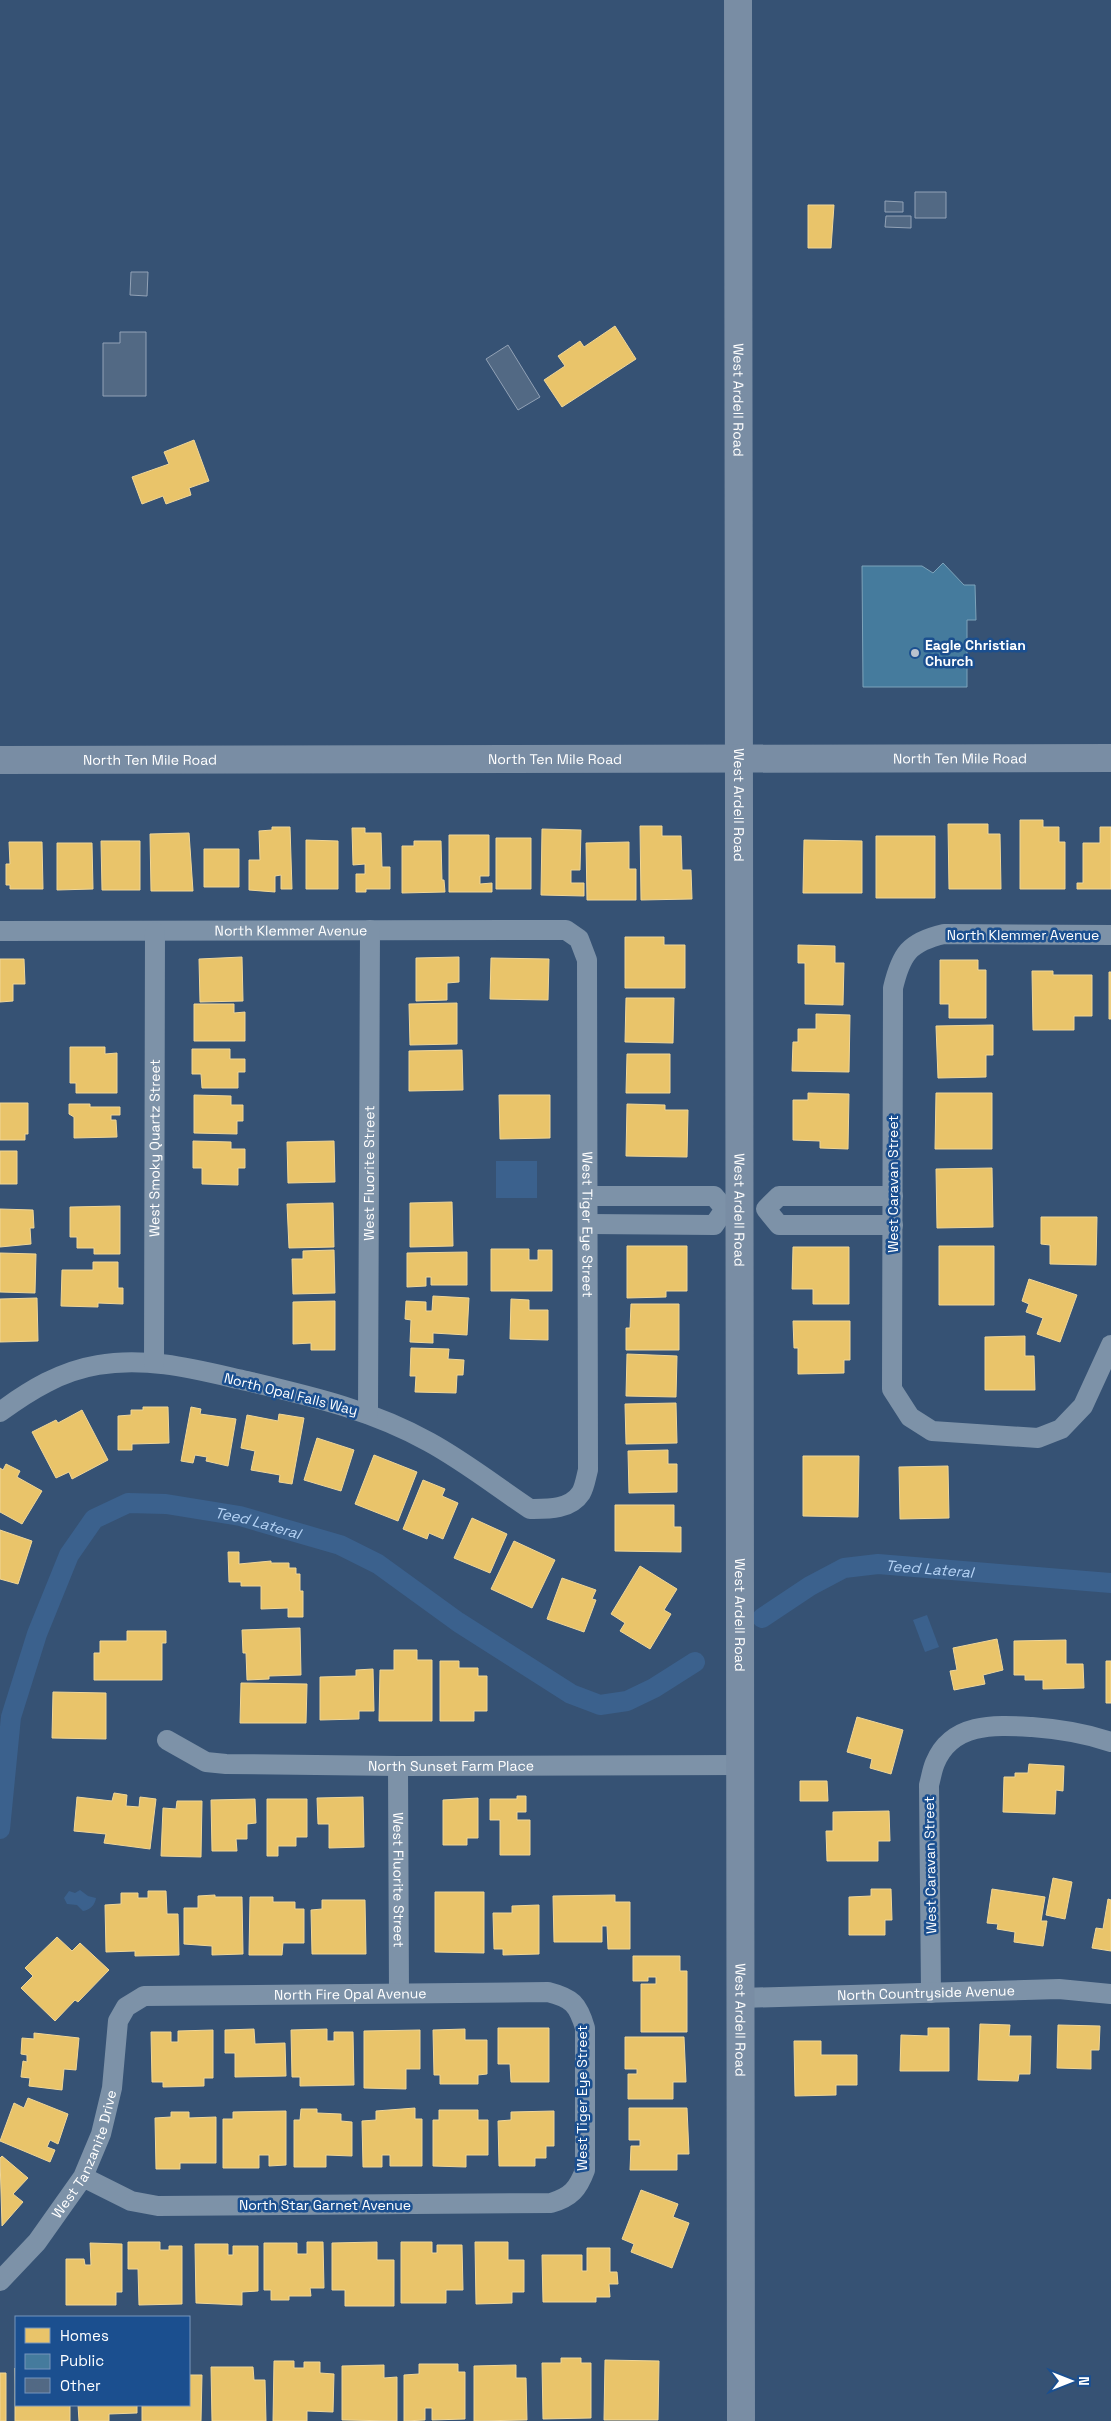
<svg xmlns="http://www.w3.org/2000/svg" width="1111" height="2421" font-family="'Space Grotesk',sans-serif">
  <rect width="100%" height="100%" fill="#365274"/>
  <path fill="#3b618d" d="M496,1161H537V1198H496Z
    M927,1615L939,1647L925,1652L913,1620Z
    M80,1890L88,1896L96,1898C95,1905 90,1910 83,1911L77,1905L67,1904L64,1898L69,1891L75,1893Z"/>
  <path fill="#e9c46a" stroke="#f0d697" d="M808,205H834L831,248H808Z
    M615,326L636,359L562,407L544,380L565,366L558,356L580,341L584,347Z
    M194,440L209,481L189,488L191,495L166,504L163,496L142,504L132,477L169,464L164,452Z
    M1020,820H1043V827H1059V842H1065V889H1020Z
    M948,824H988V834H1000L1001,889H949Z
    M640,826H662V836H681L682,870H691L692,899L641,900Z
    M272,827H290L292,889H281V875L275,876V892L249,890V860H260L259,831L272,830Z
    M1100,827H1111V889H1077V883H1083V843H1100Z
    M352,828H365V833H381L382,867H390V889H366V892H356V874H365V864L353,865Z
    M542,829L581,830L580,870H571V883H584V896L541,895Z
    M189,833L193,891H151L150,834Z
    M449,835H489V876H480V884L492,883V892H449Z
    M876,836H935V898H876Z
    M496,838H531V889H496Z
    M306,840L338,841V889H306Z
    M804,840L862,841V893H803Z
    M101,841H140V890H102Z
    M414,841H441L442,880H444L445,892L402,893V846H414Z
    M9,842H42L43,889H10V885H6V864H10Z
    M629,842V869H636V900H587L586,843Z
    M57,843H92L93,889L57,890Z
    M204,849H239V887H204Z
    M625,937H664V945H685V988H625Z
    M798,945L835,946V963H844L843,1005L805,1004V963H798Z
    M242,957L243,1001L200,1002L199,959Z
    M459,957V982L447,983V1000L416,1001V958Z
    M491,958L549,959L548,1000L490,999Z
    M0,959H24L25,984H13V1001L0,1002Z
    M940,960H978V970H986V1018H949V1004H940Z
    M1032,971H1053V975H1092V1016H1074V1030H1033Z
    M1109,972H1111V1019H1109Z
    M626,998H674L673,1043L625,1042Z
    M457,1003V1044L410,1045L409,1004Z
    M194,1004H234V1013L245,1012V1041H194Z
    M816,1014L850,1015L849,1072L792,1071L793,1042H798V1029H816Z
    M993,1025V1055H986V1077L938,1078L936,1026Z
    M70,1047H105V1054L117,1053V1093H76V1083H70Z
    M192,1049H230V1059H245V1072H238V1088H202L201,1074H192Z
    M462,1050L463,1090L409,1091V1051Z
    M627,1054H670V1093H626Z
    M808,1093L849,1094L848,1149L820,1148V1141L793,1140V1100H808Z
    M936,1093H992V1149H935Z
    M194,1095L231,1096V1105H243V1121H237V1134L194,1133Z
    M499,1095H550V1138L500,1139Z
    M0,1103H28V1134H25V1140H0Z
    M69,1104H90V1107H120V1115H111V1120H116L117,1137L74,1138V1117L69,1114Z
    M627,1104L665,1105V1110H688L687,1157L626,1156Z
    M193,1141L231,1142V1149H245V1168H238V1185L202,1184V1168H193Z
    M334,1141L335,1182L288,1183L287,1142Z
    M0,1151H17V1184H0Z
    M992,1168L993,1227L937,1228L936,1169Z
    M452,1202L453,1246L410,1247V1203Z
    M333,1203L334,1247L289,1248L287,1204Z
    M120,1206V1254H94V1248H77V1237H70V1207Z
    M0,1209L33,1210L34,1228H30L31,1244L0,1247Z
    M1041,1217H1097L1096,1265L1050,1264V1245L1041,1244Z
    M627,1246H687V1291H666V1297L627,1298Z
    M939,1246H994V1305H939Z
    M793,1247H849V1304H813V1289H792Z
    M491,1249H529V1260H538V1250H552V1291H491Z
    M334,1250L335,1293L293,1294L292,1259H303V1251Z
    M467,1252V1285H431V1277H426V1286L407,1287V1253Z
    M0,1253L36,1254L35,1293L0,1292Z
    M93,1262H118V1288H123V1304L98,1303V1307L61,1306L62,1270H93Z
    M1029,1279L1077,1295L1060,1342L1037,1334L1043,1318L1026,1312L1029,1304L1022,1301Z
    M433,1296L469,1298L467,1335L433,1333V1343L410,1342L411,1320L405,1319L406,1301L426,1302V1311H432Z
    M37,1298L38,1341L0,1342V1299Z
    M511,1299L529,1300V1310H548V1340L510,1339Z
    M335,1301V1350H311V1343L293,1344V1302Z
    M631,1304H679V1350H626V1328H630Z
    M793,1321H850V1360H844V1373L798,1374V1348H794Z
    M1025,1336V1356H1034L1035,1390H985V1337Z
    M411,1348L449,1349L448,1359L464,1360L463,1375H457L456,1393L415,1392L416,1376H410Z
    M627,1354L677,1356L676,1397L626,1396Z
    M676,1403L677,1443L626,1444L625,1404Z
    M143,1407H168L169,1443L132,1444V1450H118V1416L131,1415V1410H143Z
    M191,1407L201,1409L200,1414L236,1419L228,1466L206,1461L207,1457L195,1455L193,1463L181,1461Z
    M82,1410L108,1460L72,1479L69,1472L56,1478L32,1432L56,1420L58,1423Z
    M279,1414L304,1418L292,1484L279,1482L280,1475L251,1470L255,1451L241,1448L247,1415L278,1421Z
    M317,1438L354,1450L341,1491L304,1480Z
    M668,1450V1464H677V1492L629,1493L628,1451Z
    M374,1455L417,1472L398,1521L355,1504Z
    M803,1456H859L858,1517L803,1516Z
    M6,1464L20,1471L17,1477L42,1491L22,1524L0,1512V1468L3,1470Z
    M948,1466L949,1518L900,1519L899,1467Z
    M423,1480L445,1489L442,1496L458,1503L443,1539L429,1533L427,1539L403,1529Z
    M615,1505H674V1527H681V1552L615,1551Z
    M472,1518L507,1534L490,1573L454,1558Z
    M0,1530L32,1541L18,1584L0,1579Z
    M514,1541L555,1560L532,1608L491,1589Z
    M228,1552H239V1564L271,1561V1563H289V1568H296V1574H300V1591H303V1617H288V1608L261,1609V1586H241V1582H229Z
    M640,1566L677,1589L664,1610L671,1614L650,1649L620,1631L625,1623L611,1614Z
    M562,1578L596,1590L592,1599L596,1600L584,1632L547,1619Z
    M300,1628L301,1675L269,1676V1679L247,1680L246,1653H243L242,1630Z
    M127,1631H166V1643H162V1680H94V1653H100V1641H127Z
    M997,1639L1003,1670L983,1675L985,1684L954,1690L950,1671L957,1670L953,1648Z
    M1066,1640V1664H1083L1084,1688L1043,1689V1680H1025V1675H1014V1641Z
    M394,1650H417V1660H432V1721H379L380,1670H394Z
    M440,1661H459V1668H478V1676H487V1711H474V1721H440Z
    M1106,1661H1111V1703H1106Z
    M373,1669L374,1711H359V1719L320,1720V1677L356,1676V1670Z
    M241,1683L307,1684L306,1723H240Z
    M53,1692L106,1693V1739L52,1738Z
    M857,1717L903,1730L891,1774L870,1768L872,1759L847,1752Z
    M1029,1764L1064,1766L1063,1791L1056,1790L1055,1814L1003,1812L1004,1777H1015V1773H1028Z
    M800,1781H827L828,1801H800Z
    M114,1793L127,1795L126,1806L139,1807L140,1797L156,1799L150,1849L104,1843L106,1834L74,1831L77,1797L112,1801Z
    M517,1796H526V1812H517V1820H530V1855H500V1820H490V1799H517Z
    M363,1797L364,1847L329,1848V1824H318L317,1798Z
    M478,1798V1838H467V1845H443V1800Z
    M255,1799L256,1823L247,1824V1839H236L237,1851H212L211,1800Z
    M267,1799H307V1837H296V1846H278V1856H267Z
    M177,1801H202L201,1857L161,1856L163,1808L176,1809Z
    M889,1811L890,1841H878V1861H827L826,1831H833V1812Z
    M1053,1878L1072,1882L1065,1919L1046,1915Z
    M871,1889H891L892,1920H885V1935H849V1897L871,1896Z
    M992,1889L1045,1897L1041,1921H1047L1043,1946L1014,1942L1015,1932L997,1929L998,1924L987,1923Z
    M148,1891H166L167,1914H178L179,1955L135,1956V1951L106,1952L105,1905L121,1904V1893H138V1898H148Z
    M435,1892H484V1953L435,1952Z
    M215,1895V1897H242L243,1954L212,1955V1946L184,1944V1908H198V1896Z
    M615,1895V1902H630V1949H608L607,1926H602V1942H554L553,1896Z
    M250,1897H273V1902H295V1909H304V1943H283L282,1955H249Z
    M1108,1899L1111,1900V1951L1092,1948L1096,1928L1103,1929Z
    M322,1900H365L366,1954H312L311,1910L322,1909Z
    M539,1905V1954L503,1955V1949H494L493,1913H512V1906Z
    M57,1937L72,1951L80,1943L109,1970L78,2002L75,2000L55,2021L21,1988L33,1976L25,1968Z
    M633,1956H680V1971H687V2032H641V1984H656V1977H648V1981H633Z
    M980,2024L1010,2025L1009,2036H1031L1030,2074H1019L1018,2081L978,2080Z
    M1058,2025L1100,2026L1099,2050H1091V2069L1057,2068Z
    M498,2028H549V2082H511L510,2064H498Z
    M928,2028H949V2071H900L901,2035L928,2036Z
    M254,2029L255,2044L285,2043L286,2076L235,2077V2053H225V2030Z
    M327,2029V2041H334V2032H353L354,2085L300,2086V2077H292L291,2030Z
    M465,2029V2040H487V2074L478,2075V2084H440V2075H434L433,2030Z
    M213,2030V2078H204V2086L163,2087V2082H152L151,2032H171V2042H178V2031Z
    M420,2030V2069H406V2089L364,2088V2031Z
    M34,2033L79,2038L76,2070L64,2069L62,2090L29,2086L30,2078L21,2077L23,2061L27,2062V2055L21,2054L22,2038L34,2039Z
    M625,2037H684L686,2082H673V2099H628V2074H637V2069H625Z
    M794,2041H821V2055H857V2085H836V2095L795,2096Z
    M28,2098L68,2114L58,2144L50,2140L47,2147L55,2150L50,2162L0,2141L14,2103L24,2108Z
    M415,2108V2119H422V2166H390V2155H382V2167H363L362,2121L376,2120V2111Z
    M629,2108H687L689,2154H677V2170H630L631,2146H640V2140H629Z
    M301,2109H317V2113L341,2114V2121L352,2122V2156L326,2155V2167H294V2120H300Z
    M439,2110H478V2120H488V2155H466V2167L433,2166V2120H439Z
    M286,2111V2165L269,2166V2155H259V2168H223V2119H233V2112Z
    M554,2111V2146H546V2158H535V2166H499L498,2121L511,2120V2112Z
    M171,2112H189V2118L216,2117V2163H180V2169H156L155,2118L171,2117Z
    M2,2156L28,2178L13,2194L23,2202L2,2226L0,2158Z
    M641,2190L678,2204L673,2217L689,2223L672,2268L631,2252L634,2244L622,2239Z
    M128,2242H160V2250H169V2246H182V2304L139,2305L138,2269H128Z
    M307,2242H323L324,2288H310L311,2296H289V2300H271V2290H264V2243H297V2254H307Z
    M377,2242V2260H394V2306H345V2290H332V2243Z
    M401,2242H432V2253H437V2245H462L463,2290H446V2303H401Z
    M475,2242H508V2260H524V2292H512V2303L476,2304Z
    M90,2243L122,2244V2292H116V2305H66V2259H84L85,2265H91Z
    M195,2244H228V2255H233V2246H258V2291L242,2292V2305L196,2303Z
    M587,2248H610V2272H617L618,2284H609L610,2297H596V2302H543L542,2255H582V2271H587Z
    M561,2358H581V2363H591V2418L543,2419L542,2363H561Z
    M605,2360L659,2361L658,2420H604Z
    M274,2361H294V2368H304V2362H320V2373L334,2374L333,2412L307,2411V2421H273Z
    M419,2364H458V2372H465V2419L432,2420V2408H425V2420L404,2421V2375L419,2374Z
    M384,2365V2378L397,2377V2421L342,2420V2366Z
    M516,2365V2378H526L527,2420L474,2421V2366Z
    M189,2367V2375H202L201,2421H142V2405H189Z
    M211,2367H253L254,2380H265L266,2421H212Z
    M15,2368L16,2405H70V2421H15Z
    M0,2373H6V2421H0Z
    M78,2405H137V2413L109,2414V2421H79Z"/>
  <path fill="#457b9d" stroke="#7da3ba" d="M943,563L964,585H975L976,620H967V687H863L862,566H922L933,573Z"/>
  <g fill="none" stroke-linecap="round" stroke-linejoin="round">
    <g stroke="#3b618d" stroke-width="20">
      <path id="s1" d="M762,1618L810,1586L844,1568L878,1564L1111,1583"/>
      <path id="s2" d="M0,1829L11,1717L37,1634L69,1555L94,1519L128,1503L166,1504L240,1516L340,1545L378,1564L458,1622L571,1694L600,1705L627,1701L654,1688L695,1662"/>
    </g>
  </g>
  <path fill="#526984" stroke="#92a2b6" d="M915,192H946V218H915Z
    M885,201L903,202V212H885Z
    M886,216H911V228L885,227Z
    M131,272H148L147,296L130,295Z
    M120,332H146V396H103V343H120Z
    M508,345L540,397L518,410L486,359Z"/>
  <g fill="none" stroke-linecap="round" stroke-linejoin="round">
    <g stroke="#7d92a8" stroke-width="20">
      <path id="s3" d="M0,931L566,930L579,939L587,960L588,1470C586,1477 585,1486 581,1493C570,1510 547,1509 530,1509C497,1487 464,1461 429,1442C372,1410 310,1396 247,1381C198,1370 148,1356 98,1365C61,1371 30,1390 0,1412"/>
      <path d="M1111,935L944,934C909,942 901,954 893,988L892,1389L910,1417L932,1431L1038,1438L1061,1429L1083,1406L1111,1345"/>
      <path d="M588,1196H714L725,1209L714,1225L589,1224"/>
      <path d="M893,1196H779L766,1209L779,1225H893"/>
      <path id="s4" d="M154,1363L155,932"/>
      <path id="s5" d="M368,1414L370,930"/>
      <path id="s6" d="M167,1740L206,1762L226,1764L398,1766L741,1765"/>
      <path id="s7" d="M398,1766L399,1993"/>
      <path d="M931,1993L929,1785C931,1778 932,1770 935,1763C952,1722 995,1725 1032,1727C1059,1729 1085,1733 1111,1742"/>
      <path id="s8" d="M741,1998L1059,1989L1111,1994"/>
      <path id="s9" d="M0,2281L37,2242L83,2177L101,2134L112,2088L118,2021L126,2007L144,1996L548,1992C572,1998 578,2004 585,2028V2170C578,2189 571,2197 551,2203L158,2206L131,2201L83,2177"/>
    </g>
    <g stroke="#798da4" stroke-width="28">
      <path id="s10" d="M738,0L741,2421"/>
      <path id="s11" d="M0,760L1111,758"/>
    </g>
  </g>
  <circle fill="#b9c2ce" stroke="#1b4f8f" stroke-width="2" cx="915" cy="653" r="5"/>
  <g text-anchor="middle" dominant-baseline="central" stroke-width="5" stroke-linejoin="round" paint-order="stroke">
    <g font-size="14" fill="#fff" stroke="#1b4f8f">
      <text stroke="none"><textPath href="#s10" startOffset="400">West Ardell Road</textPath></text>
      <text stroke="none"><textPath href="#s11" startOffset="960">North Ten Mile Road</textPath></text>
      <text stroke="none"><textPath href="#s11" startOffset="555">North Ten Mile Road</textPath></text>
      <text stroke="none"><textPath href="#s11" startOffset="150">North Ten Mile Road</textPath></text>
      <text stroke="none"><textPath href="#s10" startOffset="805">West Ardell Road</textPath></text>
      <text stroke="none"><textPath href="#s3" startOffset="291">North Klemmer Avenue</textPath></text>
      <text x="1023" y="935">North Klemmer Avenue</text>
      <text stroke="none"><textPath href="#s4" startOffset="215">West Smoky Quartz Street</textPath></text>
      <text stroke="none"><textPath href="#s5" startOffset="241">West Fluorite Street</textPath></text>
      <text transform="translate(893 1184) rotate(-90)">West Caravan Street</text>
      <text stroke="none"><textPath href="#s10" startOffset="1210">West Ardell Road</textPath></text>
      <text stroke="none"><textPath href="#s3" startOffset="869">West Tiger Eye Street</textPath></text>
      <text transform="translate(291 1394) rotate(14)">North Opal Falls Way</text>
      <text stroke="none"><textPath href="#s10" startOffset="1615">West Ardell Road</textPath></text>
      <text stroke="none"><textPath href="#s6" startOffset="290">North Sunset Farm Place</textPath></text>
      <text transform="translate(930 1865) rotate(-91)">West Caravan Street</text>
      <text stroke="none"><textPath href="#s7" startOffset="114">West Fluorite Street</textPath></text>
      <text stroke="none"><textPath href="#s8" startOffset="185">North Countryside Avenue</textPath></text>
      <text stroke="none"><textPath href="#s9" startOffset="538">North Fire Opal Avenue</textPath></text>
      <text stroke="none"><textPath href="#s10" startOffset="2020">West Ardell Road</textPath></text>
      <text transform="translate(582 2098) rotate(-90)">West Tiger Eye Street</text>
      <text stroke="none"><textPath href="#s9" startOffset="155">West Tanzanite Drive</textPath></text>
      <text x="325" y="2205">North Star Garnet Avenue</text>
    </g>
    <g font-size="14" font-weight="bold" fill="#fff" stroke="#1b4f8f" text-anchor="start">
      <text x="925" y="645">Eagle Christian<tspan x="925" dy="16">Church</tspan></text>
    </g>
    <g font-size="15" font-style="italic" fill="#b5d3f5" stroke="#1b4f8f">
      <text stroke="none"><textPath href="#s2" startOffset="498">Teed Lateral</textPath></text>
      <text stroke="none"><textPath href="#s1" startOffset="182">Teed Lateral</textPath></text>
    </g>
  </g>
  <rect x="15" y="2316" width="175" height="90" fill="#1b4f8f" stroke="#7695bc"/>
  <rect x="25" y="2328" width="25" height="15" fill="#e9c46a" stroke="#7695bc"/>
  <text x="60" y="2341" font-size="15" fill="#ffffff">Homes</text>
  <rect x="25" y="2354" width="25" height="15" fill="#457b9d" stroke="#7695bc"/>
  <text x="60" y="2366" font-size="15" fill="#ffffff">Public</text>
  <rect x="25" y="2378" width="25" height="15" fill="#526984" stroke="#7695bc"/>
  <text x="60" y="2391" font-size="15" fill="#ffffff">Other</text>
  <g transform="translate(1071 2381) rotate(90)" stroke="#1b4f8f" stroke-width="4" paint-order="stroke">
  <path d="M0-4L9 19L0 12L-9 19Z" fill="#ffffff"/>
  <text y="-8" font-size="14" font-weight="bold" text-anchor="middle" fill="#ffffff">N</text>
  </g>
</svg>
